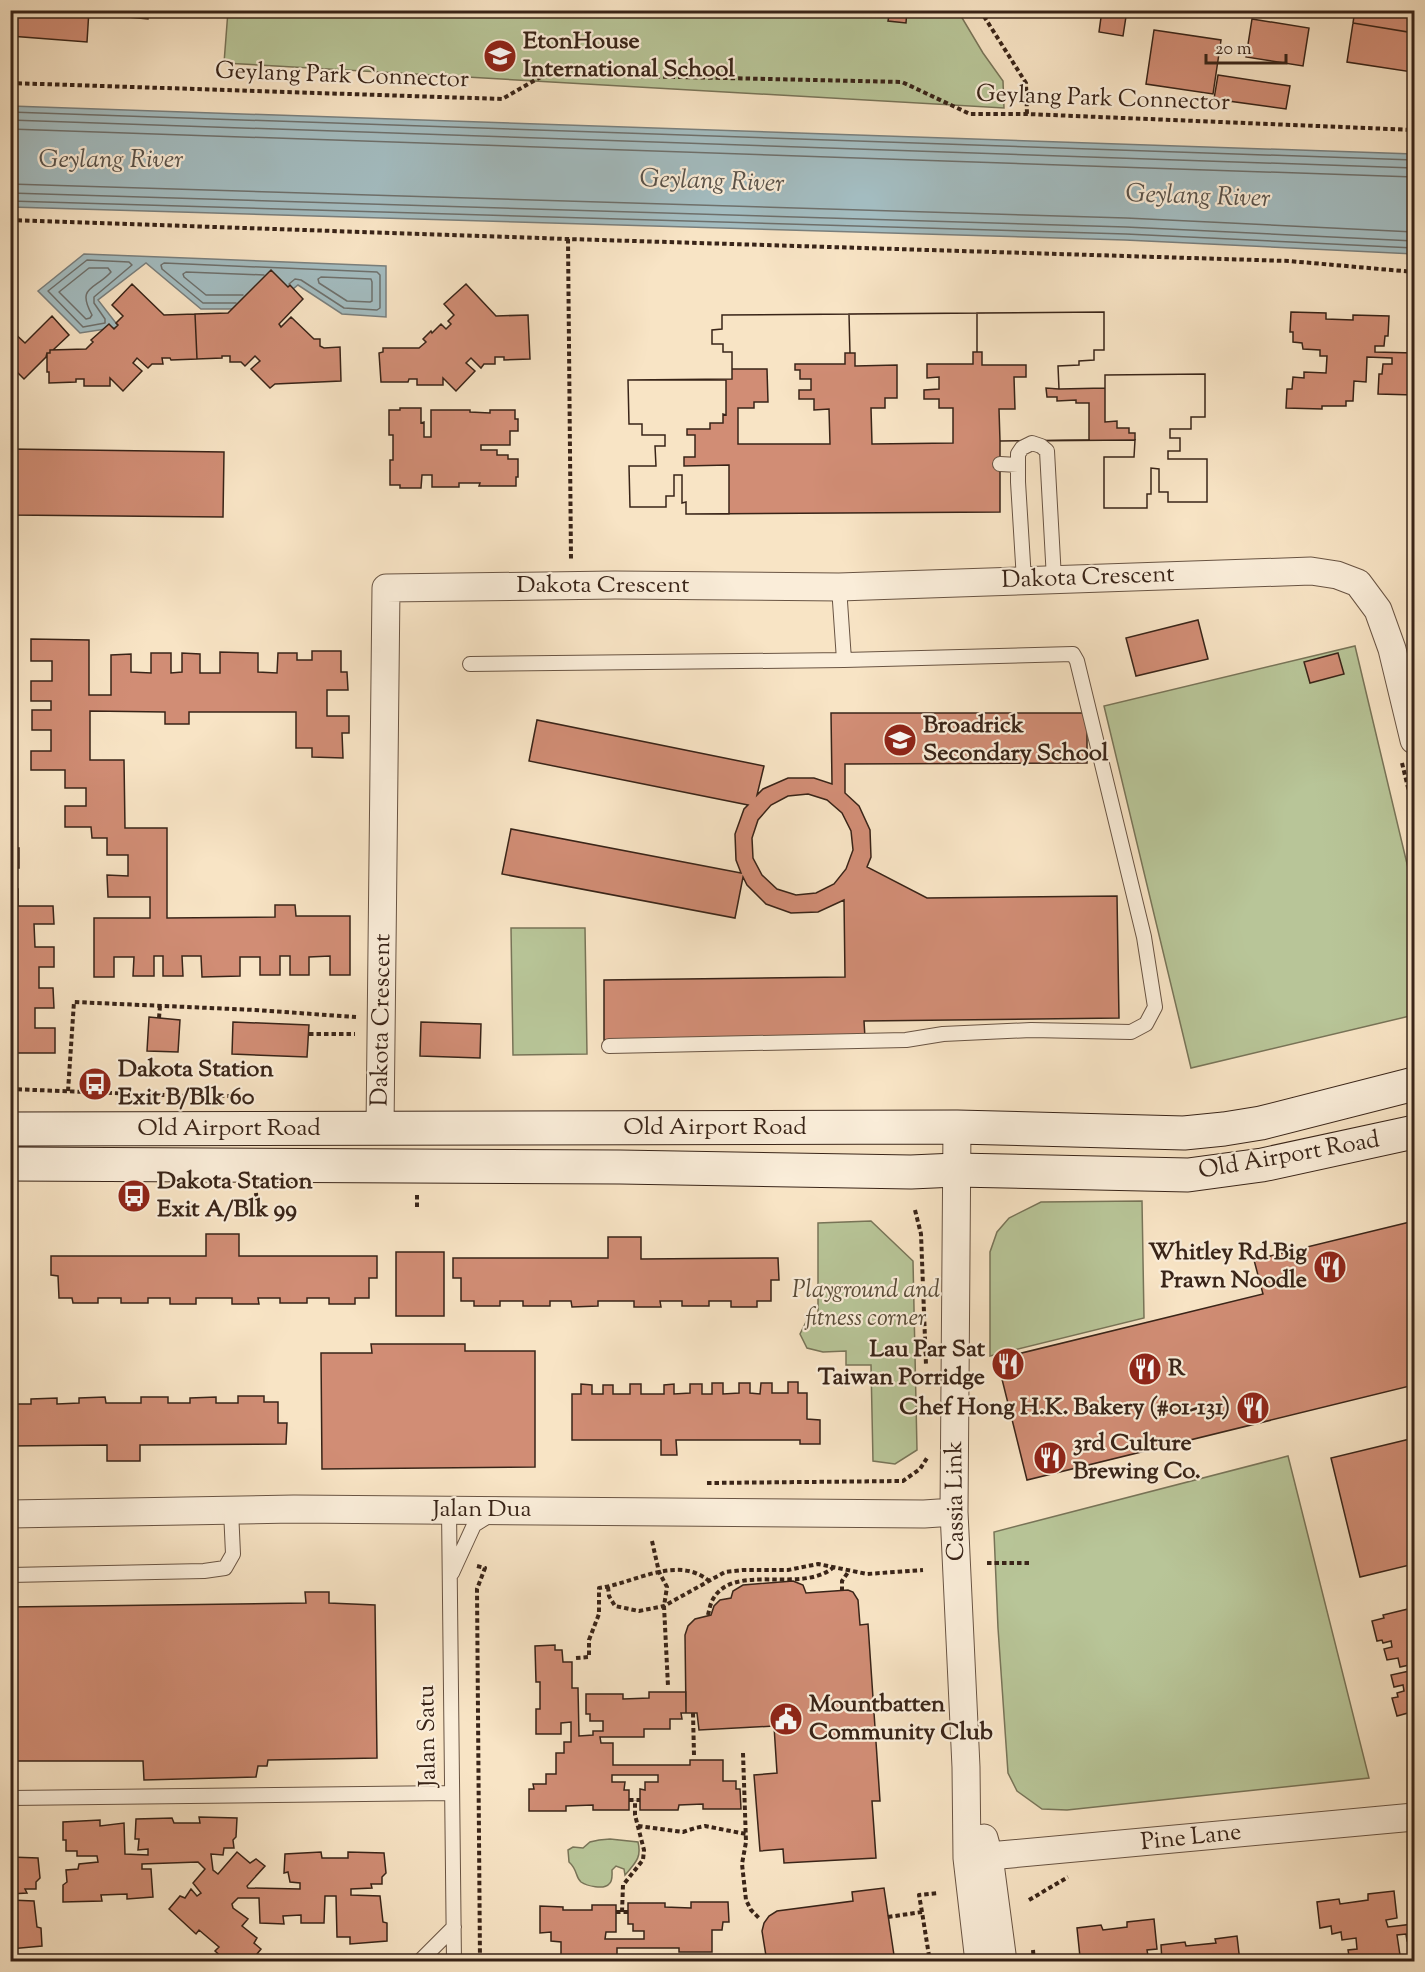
<svg xmlns="http://www.w3.org/2000/svg" width="1425" height="1972" font-family="'Sorts Mill Goudy',serif">
  <rect width="100%" height="100%" fill="#f8e4c5"/>
  <filter id="stains"><feTurbulence type="fractalNoise" baseFrequency=".00333" numOctaves="4"/><feColorMatrix values="0 0 0 0 .2 0 0 0 0 .09 0 0 0 0 .02 0 0 0 .5 -.17"/></filter>
  <radialGradient id="worn" r=".72"><stop offset=".6" stop-color="#630" stop-opacity="0"/><stop offset="1" stop-color="#630" stop-opacity=".3"/></radialGradient>
  <path fill="#b8c598" stroke="#787458" stroke-width="1.5" d="M228,11H958L983,53L1003,81L1004,108L224,63Z
    M1355,646L1414,893V1015L1191,1068L1104,706Z
    M511,928H585L587,1054L513,1055Z
    M1142,1201L1144,1318L990,1356V1252L997,1232L1009,1218L1041,1202Z
    M871,1221L913,1261L917,1450L895,1464L873,1461L871,1365H846V1351L823,1352L807,1348L800,1334L807,1320L818,1315V1223Z
    M1288,1456L1369,1778L1067,1810L1042,1809L1017,1791L1008,1773L998,1628L994,1532Z
    M610,1839L638,1842C642,1858 635,1863 625,1875L624,1869L616,1866L612,1870C612,1875 613,1881 609,1884C604,1890 587,1886 581,1882C575,1877 578,1870 569,1862L568,1850L573,1847L583,1848L590,1842L599,1840Z"/>
  <path fill="#a3bcc0" stroke="#797f7d" stroke-width="1.5" d="M11,106L1414,154V254L1125,240L11,207Z
    M84,254L386,266V317L342,314L298,285L268,309H201L146,263L98,300L119,327L80,333L38,291Z"/>
  <g fill="none" stroke-linecap="round" stroke-linejoin="round">
    <path stroke="#6e706c" stroke-width="1.5" d="M10,112L1414,160
      M10,120L1414,168
      M10,129L1414,177
      M10,184L1126,218L1414,232
      M10,193L1126,227L1414,241
      M10,201L1126,234L1414,248
      M87,260L129,262L132,265L94,297V303L105,319V323L83,327L48,291Z
      M89,268H108L111,272C95,290 76,286 92,315L90,318L86,319L59,292Z
      M321,277L371,279L372,282V301L370,302L347,301L319,283L318,279Z
      M243,295H206L184,277L183,274L186,272L264,275
      M236,303H203L162,269L161,265L164,263L377,272L380,275V308L377,310L344,308L301,280L295,279L289,284"/>
  </g>
  <path fill="#d18d75" stroke="#392418" stroke-width="1.5" fill-rule="evenodd" d="M10,10H89L87,42L10,36Z
    M89,10H119L118,16L89,14Z
    M119,10H149L148,19L118,16Z
    M890,10H907L906,23L888,21Z
    M1102,10H1127L1123,36L1099,32Z
    M1355,10H1414V33L1353,23Z
    M1252,19L1309,28L1303,66L1246,57Z
    M1353,23L1414,33V54L1412,72L1347,62Z
    M1154,30L1221,40L1213,94L1146,84Z
    M1218,75L1290,86L1286,109L1214,99Z
    M271,270L288,287L290,285L303,299L279,324L281,327L291,317L314,339H320V346L324,348L340,347L341,381L275,384L270,388L251,369L260,361L255,356L245,366L241,362H230V356H222V358L197,359L195,314L228,313Z
    M132,284L164,315L195,314L197,359L171,360L170,358H162L163,364H152L148,368L137,358L133,363L142,371L123,391L110,378V386H84V379H76V382L49,383V372H47V353H50V350L86,349L93,342L91,340L109,324L114,329L118,325L116,323L123,316L112,305Z
    M466,284L496,316L528,315L530,359L504,360V357H495V364H484L481,368L471,358L466,363L475,371L456,391L443,378V385H417V379H409L408,382H381L379,353L383,352V348H419L426,342L423,339L431,331L432,333L441,324L446,329L451,324L448,321L454,315L444,304Z
    M1104,312V350H1094V360L1079,361V365L1058,366L1059,389L1046,388L1047,397H1057V401L1076,400V403H1089V440L1000,441L999,409H1015L1014,377H1026V365H982V352H977V313Z
    M1104,312V350H1094V360L1079,361V365L1058,366L1059,389L1105,388V375L1205,374V417H1191V429H1170V438H1180V451H1168V459H1207V502H1168V492H1159V469L1151,468V494H1147V508H1104V457H1134L1135,440L1000,441V512L686,514V502L682,503V475H674V496H666V507H630L629,466H656L655,446H665V435H642V424H629L628,380L732,379V352H723V344H712V330L722,329V315Z
    M1291,312L1326,313V319L1353,320V315L1389,316L1388,336H1385L1384,346H1375V352L1414,353V395L1378,394L1379,374H1382L1383,364H1392V358L1367,357L1366,382L1354,381L1353,401H1346V406H1322V409L1286,408L1287,389H1292L1293,377L1304,378V372L1326,373L1327,356H1320V350L1303,349L1302,343L1293,342V332H1290Z
    M977,313V352H973V364H927V378L939,377V389L924,390V399H939V408H953V443L872,444L871,408H885V398H897V365L855,366V353H850L849,314Z
    M849,314L850,353H845V364H795V370H800V379H811V390H799V399H814V410L829,409L830,444H738V408H754V402H768L767,369H732V352H723V344H712V330L722,329V315Z
    M52,316L69,335L53,350H50V353H47L46,357L24,379L10,365V332L12,331L25,343Z
    M1205,374V417H1191V429H1170V438H1180V451H1168V459H1207V502H1168V492H1159V469L1151,468V494H1147V508H1104V457H1134L1135,440V433H1129V428H1117V421L1105,422V375Z
    M628,380H726V415L723,414V423H710V429H687V435H695V457H684V466L729,465V514H686V502L682,503V475H674V496H666V507H630L629,466H656L655,446H665V435H642V424H629Z
    M400,408H421V423L424,422V437H431V410H470V412L490,413V410H515V419H518V431H510V445H481V450H497V455H508V459H518V477H516V486H479L480,483H459V487H432V475H422L421,488H400V485H390V460H393V435H389V410H400Z
    M10,449L224,452L223,517L10,515Z
    M1198,620L1208,659L1136,676L1126,638Z
    M31,639L89,640V695H111V655L131,654V672L151,673V653H171V673L182,672V653L200,654V673H220V652L258,653V672L277,673L278,653H297V660H312V651H341V672H347L348,690H327V716H349V733H342L343,758L312,757V748H296V712H189V724H165V712L90,711V760H124L125,828H167V918L275,917V905H295L296,916H350V975H330V956L309,957V975H290V956H280V975H260V957H240V976L202,977L201,956H182L183,976H163V956H154V976H133L134,957H114V977H94V918H150V897H108L107,875L128,876V855H107V838H92L91,827H65V806H86V788H65V770H31V751H51V730H32V710H51V701H31V681H52V661H31Z
    M1338,653L1344,674L1310,683L1304,662Z
    M831,713H1087V763L845,764V793L859,806L870,830L871,857L867,867L927,898L1117,896L1119,1018L864,1021L865,1038L604,1040V980L845,977L844,900L818,912L791,913L766,904L747,885L743,877L735,918L502,874L511,829L741,873L736,860L735,834L744,809L748,805L529,761L537,720L764,766L757,795L763,789L788,778H814L832,784ZM808,794L827,800L842,813L851,831L853,850L846,869L834,884L816,893L796,895L777,889L762,875L753,858L752,838L758,820L771,805L788,796Z
    M10,848H19V868H10Z
    M10,889H18V906H53L54,924H34L35,947H54V967H39V988H53L54,1008H35V1028H55V1053H10Z
    M149,1017L180,1020L178,1052L147,1051Z
    M233,1022L309,1025L307,1057L232,1054Z
    M421,1022L481,1024L480,1058L420,1056Z
    M1414,1221V1385L1027,1480L997,1359L1263,1294L1254,1260Z
    M206,1234H239V1256H377V1278H369V1298H355V1304H329V1298H307V1303H280V1298H258L259,1304H232V1298H196V1304H170V1298H148V1303H121V1298H98V1303H73L72,1298H59L58,1276L51,1275V1256H206Z
    M608,1237H641V1259L778,1258L779,1280H771V1301H757V1307H731V1301H709V1306H682V1301H660L661,1307H634V1301H598V1306L572,1307L571,1301H550V1306H523V1301H500V1306H474V1301H461V1278H453V1258H608Z
    M396,1252H444V1316H396Z
    M371,1344H465V1351H535V1467L322,1469L321,1353H372Z
    M788,1382H798V1393H807V1419L820,1420V1444H800V1440H676L677,1455H661V1440H572V1394H581V1384L592,1385V1394H603V1385H613V1394H630V1384H641V1394H664V1385L674,1384V1394L690,1393V1384H702V1394H712V1383H723V1394L739,1393V1383H750V1393L760,1394L761,1383H772V1393H788Z
    M238,1396H264V1402H278V1423H287L286,1444L140,1445V1461H107V1445L10,1446V1404H31V1399L57,1398V1404L79,1403V1398L105,1397L106,1403H141V1397H168V1403H190V1398L216,1397V1403H238Z
    M1414,1438V1564L1360,1577L1331,1458Z
    M793,1581L803,1585L806,1593L848,1590L853,1592L858,1600L860,1625L868,1624L880,1801H872L876,1858L784,1863L783,1849L760,1851L754,1775L777,1773L774,1726L699,1730L697,1713H686L685,1635L688,1626L695,1619L711,1615L714,1606L720,1600L731,1598L733,1591L743,1585Z
    M305,1592H329V1603L375,1605L377,1758L268,1760L267,1766H258L256,1777L144,1780L143,1761H10V1607L306,1603Z
    M1408,1609L1412,1623L1414,1622V1664L1400,1667L1398,1658L1387,1660L1384,1649L1392,1647L1391,1641L1383,1643L1382,1640L1377,1641L1372,1621L1384,1618L1383,1615Z
    M555,1645V1650H562L563,1662H572V1688H578L579,1736L593,1735V1731H603V1721H590V1714H586V1694H623V1699L649,1698V1692H686V1713H681L682,1719H670V1729H644V1737H600L601,1743H613V1765H690V1760H723V1781H736V1789H740L741,1809H703V1804L679,1805L678,1810H640V1789L645,1790V1782H658V1775H612V1782H625L624,1790H629V1810H593V1805L566,1806V1811H529V1789H534L533,1784H546V1774H556V1753H564V1742H571V1722L561,1723V1734H536V1709H540V1682H536L535,1646Z
    M1414,1670V1718L1410,1719L1408,1713L1397,1716L1392,1698L1398,1697L1397,1693L1404,1691L1403,1685L1394,1687L1391,1675Z
    M199,1817L237,1818L236,1837L233,1840L234,1848H224L223,1855L211,1854L213,1870L218,1874L237,1852L250,1863L256,1859L265,1866L247,1886L248,1888L300,1889V1883L290,1882L288,1872L284,1873L285,1854L321,1852L322,1858H348V1852L384,1853L386,1873L382,1877V1884H371L372,1888L351,1889V1895L380,1896L383,1922L387,1923V1941L350,1944V1937H337L336,1896H325L324,1923H301V1915L283,1916L284,1924L260,1923L259,1898H238L232,1904L233,1908L248,1919L242,1926L257,1938L254,1943L261,1949L253,1959L257,1960L256,1962H227L215,1951L219,1947L199,1930L196,1934L169,1909L180,1896L185,1898L191,1889L197,1896L201,1893L193,1883L205,1869L198,1862L142,1864V1869H151L153,1897L127,1899V1894L101,1895L102,1901L63,1902V1885L67,1882L66,1870L78,1869L79,1864L98,1862L97,1856H77V1851H66V1840H63V1822L100,1820V1826L124,1823L125,1854L148,1855V1849L138,1850L139,1839H135L136,1819L172,1818L174,1823H200Z
    M10,1857L38,1858L40,1878L36,1882V1889H25L27,1893L10,1894Z
    M884,1888L895,1962H755L754,1958L766,1956L762,1931L764,1923L769,1916L777,1911L853,1901L852,1892Z
    M1394,1891L1397,1918L1386,1920L1388,1927L1413,1924L1411,1913H1414V1940L1407,1941L1406,1934L1397,1935L1401,1962H1350L1348,1950L1357,1949L1356,1938L1342,1940L1341,1932L1332,1934L1331,1926L1320,1928L1317,1902L1339,1899L1340,1904L1368,1900V1894Z
    M10,1900L34,1901L37,1927L41,1928L42,1946L10,1949Z
    M691,1902H728L729,1922H723L722,1930H712V1952H679V1948H617V1962L561,1961V1942L551,1941V1932L540,1933V1906L563,1907V1910H592V1905H616V1932H606L605,1939H644V1931H633V1924H628V1903H665V1907L691,1908Z
    M1154,1919L1157,1949L1147,1950L1148,1956L1131,1958V1962H1090L1089,1956L1080,1957L1077,1928L1101,1925L1103,1930L1127,1927V1922Z
    M1237,1936L1240,1962H1162L1161,1945L1185,1942L1186,1946L1216,1943L1215,1939Z"/>
  <g fill="none" stroke-linecap="round" stroke-linejoin="round">
    <g stroke="#695443" stroke-width="16">
      <path id="lane" d="M1000,464L1018,465
        M1024,580L1018,482V454L1022,448L1032,443L1041,446L1047,451L1054,579
        M839,587L844,660
        M470,664L844,660L1073,654L1077,661L1144,937L1155,1007L1146,1024L1131,1032L1031,1030L943,1034L906,1040L609,1046
        M449,1509L454,1962
        M452,1573L474,1525L490,1515
        M10,1575L204,1571L225,1568L233,1554L231,1510
        M10,1798L451,1793
        M419,1962L454,1927"/>
    </g>
    <g stroke="#695443" stroke-width="29">
      <path id="street" d="M957,1127L954,1512L966,1767L967,1858L979,1962
        M380,1128L386,588L615,585L839,587L1311,571L1337,575L1358,583L1378,610L1392,649L1414,740
        M10,1514L294,1509L924,1514L954,1512
        M984,1838L989,1856L1003,1962
        M967,1858L1414,1817"/>
    </g>
    <g stroke="#392418" stroke-width="35">
      <path id="secondary" d="M10,1129L957,1127L1184,1133L1224,1129L1261,1123L1414,1084
        M10,1164L620,1167L911,1172L956,1170L1188,1175L1262,1165L1414,1132"/>
    </g>
    <path stroke="#392418" stroke-width="4" stroke-dasharray="4.5 3" stroke-linecap="butt" d="M980,10L1026,83L1027,114
      M10,83L502,99L546,74L902,82L970,114H1027L1414,130
      M10,220L568,239L1289,261L1414,272
      M568,239L571,559
      M1402,763L1414,812
      M159,1018L160,1006
      M309,1034H355
      M10,1089L188,1096H255
      M68,1091L74,1002L255,1010L356,1017
      M256,1193L257,1206
      M417,1195V1210
      M915,1210L921,1234L926,1365
      M707,1483L903,1481L920,1469L927,1458
      M652,1541L659,1572L667,1587L664,1606L668,1686
      M987,1563H1031
      M477,1566L485,1568L477,1589L480,1962
      M608,1587L609,1596L615,1606L639,1611L664,1606L725,1572L743,1570H788L818,1564L867,1574L923,1570
      M842,1591V1581L849,1571
      M708,1615C709,1611 710,1605 712,1601C732,1560 803,1596 835,1566
      M576,1658L589,1657V1640L599,1614V1588C633,1584 677,1554 709,1581
      M693,1713L694,1755
      M743,1753L746,1842L742,1864L746,1900L751,1910L760,1919
      M629,1800H640
      M638,1826L683,1832L695,1828L705,1826L746,1834
      M1029,1900L1068,1877
      M616,1912H628
      M622,1912L623,1885L643,1860L644,1850L635,1815V1800
      M922,1912L919,1895L938,1893
      M888,1917L922,1912L930,1962
      M1033,1950L1034,1962"/>
    <use href="#lane" stroke="#faedd9" stroke-width="14"/>
    <use href="#street" stroke="#faedd9" stroke-width="27"/>
    <use href="#secondary" stroke="#faedd9" stroke-width="33"/>
  </g>
  <defs>
    <g id="school-disc" transform="scale(1.725)"><circle r="9.5" fill="#8f2418" stroke="#faedd9"/><path d="M0-5L7-2L0 1L-7-2ZM-4 1L0 2.5L4 1V4Q0 6-4 4Z" fill="#fff"/></g>
    <g id="bus-disc" transform="scale(1.725)"><circle r="9.5" fill="#8f2418" stroke="#faedd9"/><path d="M-5-6H5V4H4V6H2V4H-2V6H-4V4H-5ZM-3.5-4V0h7V-4ZM-3.5 1.2v1.5H-2V1.2ZM2 1.2v1.5H3.5V1.2Z" fill="#fff"/></g>
    <g id="restaurant-disc" transform="scale(1.725)"><circle r="9.5" fill="#8f2418" stroke="#faedd9"/><path d="M-5-6h1v4h1v-4h1v4h1v-4h1v5L-1.5 .5V6h-2V.5L-5-1ZM5-6V6H3V1.5H1.5Q1.5-4 5-6Z" fill="#fff"/></g>
    <g id="civic-disc" transform="scale(1.725)"><circle r="9.5" fill="#8f2418" stroke="#faedd9"/><path d="M-.6-6.5H3V-4.5H.6V-3L4-1V1h2V6H-6V1h2V-1L-.6-3ZM-1.2 2.5V6h2.4V2.5Z" fill="#fff"/></g>
  </defs>
  <g fill-rule="evenodd">
    <use href="#school-disc" x="500" y="56"/>
    <use href="#school-disc" x="900" y="740"/>
    <use href="#bus-disc" x="95" y="1084"/>
    <use href="#bus-disc" x="134" y="1196"/>
    <use href="#restaurant-disc" x="1330" y="1267"/>
    <use href="#restaurant-disc" x="1008" y="1364"/>
    <use href="#restaurant-disc" x="1145" y="1369"/>
    <use href="#restaurant-disc" x="1253" y="1408"/>
    <use href="#restaurant-disc" x="1050" y="1458"/>
    <use href="#civic-disc" x="786" y="1719"/>
  </g>
  <g text-anchor="middle" dominant-baseline="central" stroke-width="4.5" stroke-linejoin="round" paint-order="stroke">
    <g font-size="24" font-weight="bold" fill="#392418" stroke="#faedd9" text-anchor="start">
      <text x="523" y="42">EtonHouse<tspan x="523" dy="28">International School</tspan></text>
      <text x="923" y="726">Broadrick<tspan x="923" dy="28">Secondary School</tspan></text>
      <text x="118" y="1070">Dakota Station<tspan x="118" dy="28">Exit B/Blk 60</tspan></text>
      <text x="157" y="1182">Dakota Station<tspan x="157" dy="28">Exit A/Blk 99</tspan></text>
      <text x="1307" y="1253" text-anchor="end">Whitley Rd Big<tspan x="1307" dy="28">Prawn Noodle</tspan></text>
      <text x="985" y="1350" text-anchor="end">Lau Par Sat<tspan x="985" dy="28">Taiwan Porridge</tspan></text>
      <text x="1168" y="1369">R</text>
      <text x="1230" y="1408" text-anchor="end">Chef Hong H.K. Bakery (#01-131)</text>
      <text x="1073" y="1444">3rd Culture<tspan x="1073" dy="28">Brewing Co.</tspan></text>
      <text x="809" y="1705">Mountbatten<tspan x="809" dy="28">Community Club</tspan></text>
    </g>
    <g font-size="24" fill="#392418" stroke="#faedd9">
      <text transform="translate(342 76) rotate(2)">Geylang Park Connector</text>
      <text transform="translate(1103 99) rotate(2)">Geylang Park Connector</text>
      <text transform="translate(1088 578) rotate(-2)">Dakota Crescent</text>
      <text x="603" y="586">Dakota Crescent</text>
      <text transform="translate(382 1020) rotate(-89)">Dakota Crescent</text>
      <text x="715" y="1128">Old Airport Road</text>
      <text x="229" y="1129">Old Airport Road</text>
      <text transform="translate(1289 1156) rotate(-10)">Old Airport Road</text>
      <text transform="translate(956 1501) rotate(-91)">Cassia Link</text>
      <text x="482" y="1510">Jalan Dua</text>
      <text transform="translate(428 1736) rotate(-91)">Jalan Satu</text>
      <text transform="translate(1191 1838) rotate(-6)">Pine Lane</text>
    </g>
    <g font-size="24" font-style="italic" fill="#594c38" stroke="#faedd9">
      <text x="866" y="1291">Playground and<tspan x="866" dy="28">fitness corner</tspan></text>
    </g>
    <g font-size="26" font-style="italic" fill="#59524a" stroke="#faedd9">
      <text x="111" y="160">Geylang River</text>
      <text transform="translate(712 182) rotate(2)">Geylang River</text>
      <text transform="translate(1198 197) rotate(2)">Geylang River</text>
    </g>
  </g>
  <rect width="1425" height="1972" fill="none" stroke="#f8e4c5" stroke-width="36"/>
  <rect x="12" y="12" width="1401" height="1948" fill="none" stroke="#392418" stroke-width="3"/>
  <rect x="18" y="18" width="1389" height="1936" fill="none" stroke="#392418" stroke-width="1.5"/>
  <path d="M1206 54v9h80v-9" fill="none" stroke="#392418" stroke-width="3"/>
  <text x="1215" y="54" font-size="18" fill="#392418" stroke="#faedd9" stroke-width="4.5" paint-order="stroke">20 m</text>
  <rect width="100%" height="100%" filter="url(#stains)"/>
  <rect width="100%" height="100%" fill="url(#worn)"/>
</svg>
